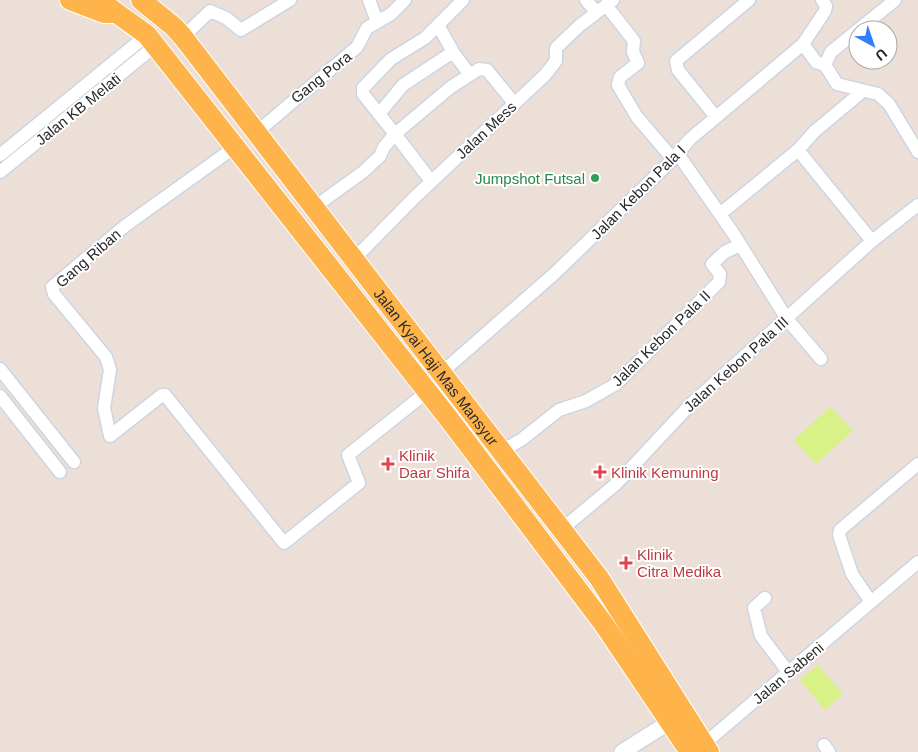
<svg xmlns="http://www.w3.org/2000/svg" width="918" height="752" font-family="Helvetica,sans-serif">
  <rect width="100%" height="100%" fill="#ecdfd7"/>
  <path fill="#d8f288" d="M830,407L853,431L816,464L794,440Z
    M818,665L843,694L825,710L800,680Z"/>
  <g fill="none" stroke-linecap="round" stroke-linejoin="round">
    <g stroke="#cdd5e3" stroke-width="15">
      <path id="minor" d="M369,0L377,21
        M586,0L596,12
        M606,5L634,41L633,52L638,63L620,77L618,85L637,117L673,159
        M438,25L453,52L470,75
        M183,37L210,11L226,18L241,30L290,0
        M803,44L816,62L825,65L831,52L895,0
        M825,65L837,84L878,94L889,104L918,152
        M379,114L403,85L453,52
        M716,117L678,70L676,61L749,0
        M256,133L357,47L367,28L391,14L405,0
        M235,147L125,226L52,287L54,294L106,357L110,370L104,408L110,436L162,395H165L284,543L359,483L348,455L427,392
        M798,150L872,241
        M678,154L733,233L787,319L821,359
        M0,155L147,35
        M0,172L155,46
        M431,181L395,134L451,87L479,69L487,70L514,103
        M313,208L363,172L380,156L384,147L395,134L363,94V88L391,59L425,38L463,0
        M720,214L798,150L815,131L863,91
        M353,260L415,197L545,75L556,61V48L579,26L613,0
        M0,369L74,462
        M441,373L554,274L673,159L690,139L803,44L825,11L826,6L822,0
        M0,396L60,472
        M503,450L521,440L559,410L586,401L616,384L719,282L720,274L712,264L725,252L740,245
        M562,529L616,484L691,404L872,241L918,205
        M765,598L754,608L761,636L789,673
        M871,602L852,574L839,535L840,530L918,464
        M704,744L918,562
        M824,745L829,752"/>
    </g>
    <g stroke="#cdd5e3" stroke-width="18">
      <path id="tertiary" d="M622,752L671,721"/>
    </g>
    <g stroke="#fff" stroke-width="22">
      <g id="primary">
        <path d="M70,0L104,13H113"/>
        <path d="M100,0C115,13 131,23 147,35L449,419L603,623L690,752"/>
        <path id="s1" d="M141,0L174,27L183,37L599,578L709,752"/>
      </g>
    </g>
    <use href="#minor" stroke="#fff" stroke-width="12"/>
    <use href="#tertiary" stroke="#fff" stroke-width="15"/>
    <use href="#primary" stroke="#feb34b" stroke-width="20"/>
  </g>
  <circle fill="#2e9e5b" stroke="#fff" stroke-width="2" cx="595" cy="178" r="5"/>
  <g fill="#e0444e" stroke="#fff" stroke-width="2">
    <path d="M385.5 456.5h5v5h5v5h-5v5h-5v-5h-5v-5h5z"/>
    <path d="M597.5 464.5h5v5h5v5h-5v5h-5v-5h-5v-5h5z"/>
    <path d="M623.5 555.5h5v5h5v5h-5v5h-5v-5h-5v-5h5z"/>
  </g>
  <g text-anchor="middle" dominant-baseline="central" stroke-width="4" stroke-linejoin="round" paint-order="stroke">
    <g font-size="15" fill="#282828" stroke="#fff">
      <text transform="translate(321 77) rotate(-39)">Gang Pora</text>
      <text transform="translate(78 109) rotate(-39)">Jalan KB Melati</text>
      <text transform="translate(486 130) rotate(-43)">Jalan Mess</text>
      <text transform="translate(638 192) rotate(-45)">Jalan Kebon Pala I</text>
      <text transform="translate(88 258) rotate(-41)">Gang Riban</text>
      <text transform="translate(661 338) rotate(-44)">Jalan Kebon Pala II</text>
      <text transform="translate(736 364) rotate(-42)">Jalan Kebon Pala III</text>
      <text stroke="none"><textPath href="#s1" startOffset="472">Jalan Kyai Haji Mas Mansyur</textPath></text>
      <text transform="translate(788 673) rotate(-40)">Jalan Sabeni</text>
    </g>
    <g font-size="15" fill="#27864d" stroke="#fff" text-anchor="end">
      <text x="585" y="178">Jumpshot Futsal</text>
    </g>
    <g font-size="15" fill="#be3a42" stroke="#fff" text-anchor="start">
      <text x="399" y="455">Klinik<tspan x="399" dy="17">Daar Shifa</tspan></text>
      <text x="611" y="472">Klinik Kemuning</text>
      <text x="637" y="554">Klinik<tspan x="637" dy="17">Citra Medika</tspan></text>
    </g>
  </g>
  <g transform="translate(873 45) rotate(140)"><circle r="24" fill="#ffffff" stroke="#a9a9a9"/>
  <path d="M0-4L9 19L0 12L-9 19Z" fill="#327eff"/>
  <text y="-8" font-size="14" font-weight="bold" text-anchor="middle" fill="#282828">U</text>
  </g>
</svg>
